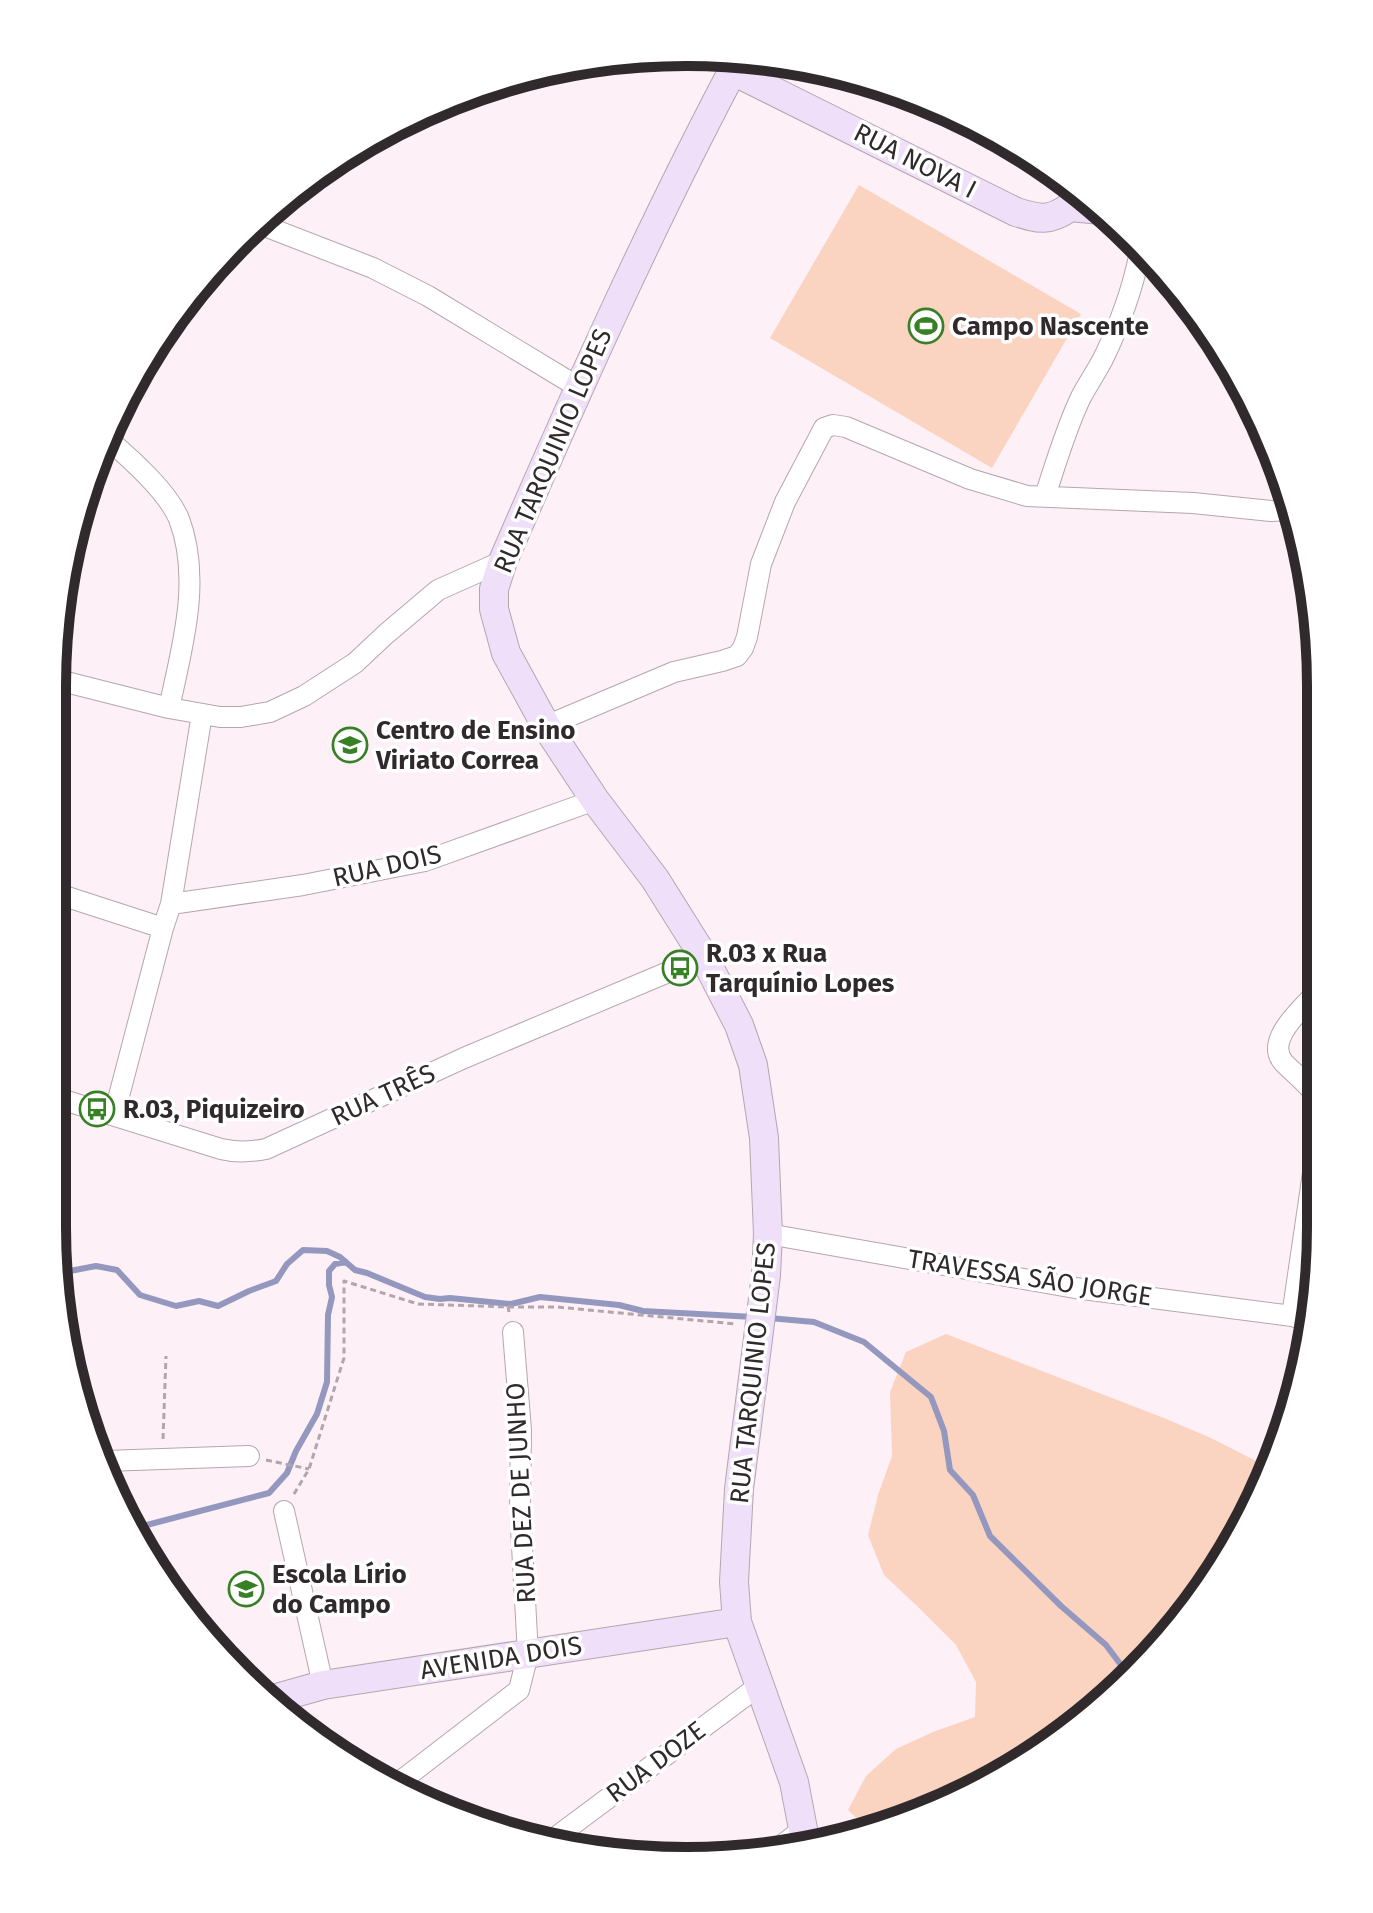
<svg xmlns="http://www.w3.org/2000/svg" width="1373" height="1913" font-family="'Fira Sans',sans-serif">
  <rect width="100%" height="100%" fill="#fdf0f7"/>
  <path fill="#fbd3c1" d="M859,185L1081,314L992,468L770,338Z
    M946,1334L1164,1418L1211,1438L1260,1463L1267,1476L1256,1507L1190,1612L1105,1704L930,1813L868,1829L848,1810L866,1776L896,1749L933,1732L975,1717L976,1682L956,1645L916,1605L884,1575L868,1535L878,1495L892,1456L890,1392L906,1352Z"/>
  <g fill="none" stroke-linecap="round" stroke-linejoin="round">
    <path stroke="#9498be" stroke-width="6" d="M58,1271H70L96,1266L117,1270L140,1295L176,1306L199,1301L218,1306L249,1291L276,1281L287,1264L303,1250L327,1251L340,1257L355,1270L367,1273L425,1297L440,1299L450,1298L511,1304L540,1297L619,1305L643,1311L754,1317
      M769,1318L814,1322L864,1342L931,1397L944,1431L950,1470L973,1495L990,1536L1061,1606L1106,1645L1130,1677
      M136,1529L143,1526L269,1493L287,1473L296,1451L317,1414L327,1382L328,1315L332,1297L329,1285V1271L335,1264L346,1262"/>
    <g stroke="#b5a6ae" stroke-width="22">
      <path id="street" d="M257,223L373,268L428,296L578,387
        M110,441C132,460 168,492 179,519C202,579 182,648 169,708
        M1045,496C1056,463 1066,428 1081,397C1088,384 1096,372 1103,359C1120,324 1134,285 1141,247
        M62,681L169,708L220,717H241L270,712L304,696L355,663L386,634L438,590L503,561
        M546,726L674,672L722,661L737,656L743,648L747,637L761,564L785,502L824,428L833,425L846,427L970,479L1027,496L1193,503L1271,511L1290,510
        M58,894L163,928
        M171,904L303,885L425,861L595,800
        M1318,991C1304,1007 1263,1040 1284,1063C1296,1075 1309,1085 1319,1099
        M54,1097L221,1149C237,1153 250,1152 266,1149L464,1058L704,957
        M114,1115L163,928L171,904L202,714
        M768,1234L1075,1288L1292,1316L1311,1321
        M1292,1316L1319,1132
        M105,1461L249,1456
        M284,1511L323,1685
        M393,1787L519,1690L528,1654L520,1510L521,1430L513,1332
        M552,1840L760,1685
        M768,1856L803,1829"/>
    </g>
    <g stroke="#b5a6ae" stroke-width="30">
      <path id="secondary" d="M741,55C653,220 577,390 503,561L494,589V609L506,653L546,726L595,800L655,879L704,957L739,1025L753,1065L764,1138L768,1234L766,1275L739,1489L734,1582L737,1622L794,1782L803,1829V1847
        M733,71L1016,212C1039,219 1049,222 1070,207L1102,210
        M266,1701L323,1685L737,1622"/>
    </g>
    <path stroke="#b1a6ac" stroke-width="3" stroke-dasharray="6 4" stroke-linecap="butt" d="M508,1307H557L736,1324
      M163,1439L166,1356
      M266,1460L309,1469
      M294,1494L309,1469L344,1358V1281L418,1304L508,1307L509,1312"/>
    <use href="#street" stroke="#fff" stroke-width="20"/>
    <use href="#secondary" stroke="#efdff9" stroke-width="28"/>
  </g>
  <defs>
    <g id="stadium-ring" transform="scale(1.8)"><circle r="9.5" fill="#fff" stroke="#378026" stroke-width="1.5"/><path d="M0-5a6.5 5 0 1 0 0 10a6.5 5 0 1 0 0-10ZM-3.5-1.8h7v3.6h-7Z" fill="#378026"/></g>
    <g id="school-ring" transform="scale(1.8)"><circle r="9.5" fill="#fff" stroke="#378026" stroke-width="1.5"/><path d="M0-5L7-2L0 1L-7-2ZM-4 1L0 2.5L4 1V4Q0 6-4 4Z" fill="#378026"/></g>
    <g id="bus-ring" transform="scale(1.8)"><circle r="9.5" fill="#fff" stroke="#378026" stroke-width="1.5"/><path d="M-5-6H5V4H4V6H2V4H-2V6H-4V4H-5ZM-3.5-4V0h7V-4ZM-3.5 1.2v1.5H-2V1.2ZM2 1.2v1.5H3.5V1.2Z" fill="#378026"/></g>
  </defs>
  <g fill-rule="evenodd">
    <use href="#stadium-ring" x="926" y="326"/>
    <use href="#school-ring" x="350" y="745"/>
    <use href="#bus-ring" x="680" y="968"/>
    <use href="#bus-ring" x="97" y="1109"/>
    <use href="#school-ring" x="246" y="1589"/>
  </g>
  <g text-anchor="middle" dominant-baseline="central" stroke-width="7" stroke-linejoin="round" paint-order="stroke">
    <g font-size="26" fill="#302a2d" stroke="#fff">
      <text transform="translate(915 161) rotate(27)">RUA NOVA I</text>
      <text transform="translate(553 451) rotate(-67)">RUA TARQUINIO LOPES</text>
      <text transform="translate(387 866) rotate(-13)">RUA DOIS</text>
      <text transform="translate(383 1095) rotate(-25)">RUA TRÊS</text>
      <text transform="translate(1030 1278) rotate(9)">TRAVESSA SÃO JORGE</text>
      <text transform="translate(753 1373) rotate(-84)">RUA TARQUINIO LOPES</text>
      <text transform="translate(521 1493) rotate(-93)">RUA DEZ DE JUNHO</text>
      <text transform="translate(501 1658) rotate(-9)">AVENIDA DOIS</text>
      <text transform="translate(656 1762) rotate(-37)">RUA DOZE</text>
    </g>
    <g font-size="26" font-weight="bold" fill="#302a2d" stroke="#fff" text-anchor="start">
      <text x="952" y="326">Campo Nascente</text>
      <text x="376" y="730">Centro de Ensino<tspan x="376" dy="30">Viriato Correa</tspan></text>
      <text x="706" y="953">R.03 x Rua<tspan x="706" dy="30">Tarquínio Lopes</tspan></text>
      <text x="123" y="1109">R.03, Piquizeiro</text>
      <text x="272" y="1574">Escola Lírio<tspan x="272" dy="30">do Campo</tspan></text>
    </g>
  </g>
  <path d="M0 0H1373V1913H0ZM686 66H687A620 620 0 0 1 1307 686V1227A620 620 0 0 1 687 1847H686A620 620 0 0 1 66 1227V686A620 620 0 0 1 686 66Z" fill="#fff" fill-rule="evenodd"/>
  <path fill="none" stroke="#302a2d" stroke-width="10" d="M686 66H687A620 620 0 0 1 1307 686V1227A620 620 0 0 1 687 1847H686A620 620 0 0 1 66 1227V686A620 620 0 0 1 686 66Z"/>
</svg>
